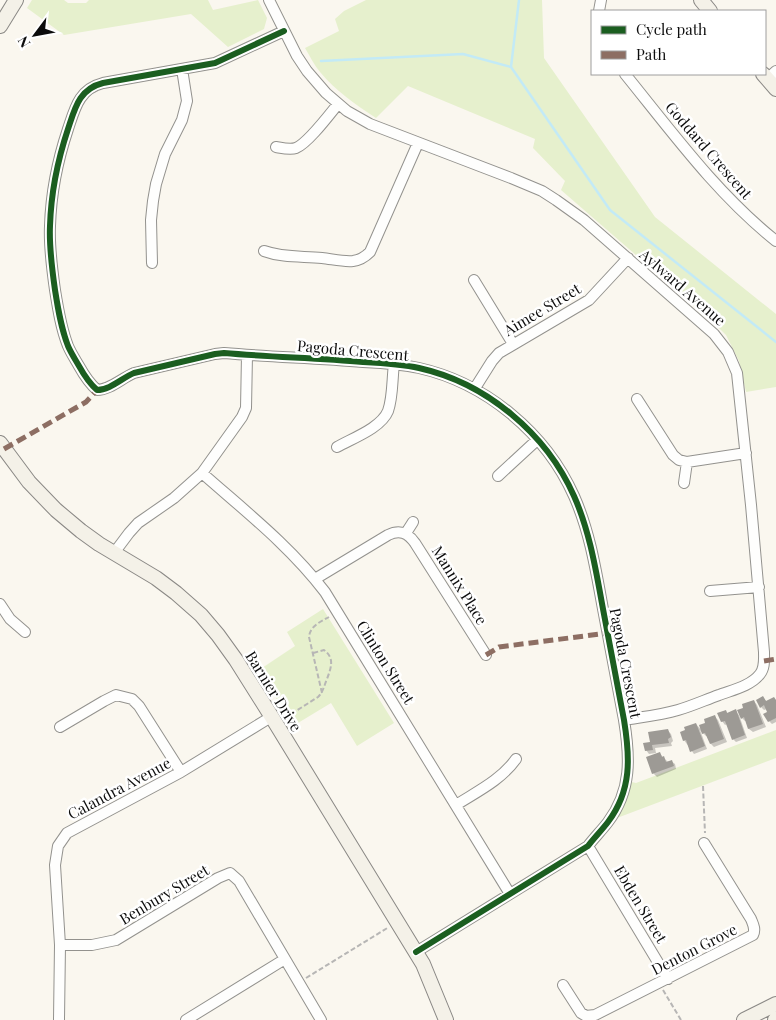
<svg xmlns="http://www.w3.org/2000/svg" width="776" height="1020" font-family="'Playfair Display',serif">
  <rect width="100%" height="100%" fill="#faf7ef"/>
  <path fill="#e6f0cd" d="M32,0H64L68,3H86L89,0H208L213,10L258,0L267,18L264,29L228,47L191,14L64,35L27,8Z
    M366,0H542L544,58L655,217L776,314V387L746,392L739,361L726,335L712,321L561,190L565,181L533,148L535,139L408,86L376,118C356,105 336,91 320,72C314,65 310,56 305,48L339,31L335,19L344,11Z
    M323,609L394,723L357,746L331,703L293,726L259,670L295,646L287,632Z
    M776,730V758L609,821L627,781L636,783Z"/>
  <path fill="#0003" d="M763,698L766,701L776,700V722L772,724L769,721V712L767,709L764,710L761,707Z
    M754,701L757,705L766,727L753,732L749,729L747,721H745L739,715L747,738L736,742L733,739L727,724L725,725L722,721L726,711L728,714L735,711L741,717Z
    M715,717L718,720L727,742L714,747L711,744L708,736H706L700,730L707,749L694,754L684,740L696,724L702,731L707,723Z
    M667,730L671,734L673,741L671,743L672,746L655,748L656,753L649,754L646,750L651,743Z
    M659,753L668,762L671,761L675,764L676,769L657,777L653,773Z"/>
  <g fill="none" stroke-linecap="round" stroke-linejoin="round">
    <path stroke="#c3eaf6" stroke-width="2.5" d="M321,61L463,54L511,67L610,210L776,342
      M511,67L519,0"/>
  </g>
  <path fill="#9d9a95" d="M763,696L766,701L774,697L776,700V718L768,722L763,714L767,712L764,705L760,708L756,700Z
    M754,700L763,724L748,729L744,717L741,719L737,710L743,708L742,704Z
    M736,709L745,735L732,740L725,721L721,722L717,713L726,710L727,713Z
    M715,715L724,739L710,744L705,733L702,734L699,725L705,723L704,719Z
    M696,723L705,746L690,752L686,740L683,741L680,732L685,730L684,727Z
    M668,729L671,737L668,739L669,743L652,745L653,750L645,751L643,743L650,742L648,732Z
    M660,752L662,757L664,756L666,762L672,760L674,766L652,774L646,757Z"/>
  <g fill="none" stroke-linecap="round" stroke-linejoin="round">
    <g stroke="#93928e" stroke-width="12">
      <path id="street" d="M269,0L297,56L307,71L326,93L347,111L370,124L511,178L542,191L556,200L584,220L714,334L728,352L737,373L751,505L764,652C764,659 765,668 760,674C751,686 732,690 719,695C705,700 692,706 678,710C661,715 642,717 624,720
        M599,11L601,0
        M284,31L215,63L103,83C79,89 75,108 68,129C58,159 51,193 50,226C49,247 52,269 55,290C58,309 61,328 68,346C71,353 75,359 79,366C84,375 89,383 97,390C110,390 122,378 134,373L215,354L224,353C270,357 317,358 363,362C382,363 401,364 419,368C486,383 546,433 574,496C590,532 596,571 603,609C610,646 617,683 624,720C630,757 632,790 608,822C602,830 594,838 588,846L416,952
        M625,74C672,132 717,194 776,241
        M767,79L776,71
        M276,147C282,148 290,150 296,148C308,143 329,115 338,104
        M264,251C283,258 303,256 322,258C332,259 343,262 353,261C361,260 365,257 370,252L418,143
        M152,263L151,220L153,201L156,184L165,154L182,120L187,101L182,69
        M474,280L513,344
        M475,388L492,361L499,353L589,300L628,258
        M637,399L673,455L679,460L687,462L746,453
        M337,447C353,438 381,428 388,411C393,397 392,379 394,364
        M202,473C245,511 290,546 325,592L510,894
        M498,476L537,440
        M684,483L687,462
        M406,533L413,522
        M114,553L129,533L138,523L174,498L202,473L242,417L246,408L247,355
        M315,579L388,535C400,529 408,533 415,543L486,655
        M710,591L759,587
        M0,604L10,619L25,632
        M60,727L104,701L116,695L132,699L139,706L181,772
        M456,805C478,791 501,780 516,759
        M588,846L668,979
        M60,945H92L116,940L218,878L230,873L239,881L321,1020
        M563,985L581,1013L586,1016L595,1015L753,935C756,929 753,924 751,919L704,843
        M59,1020L60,945L55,865L58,846L67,833L181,772L271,717
        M186,1020L285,959"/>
    </g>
    <g stroke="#8a8885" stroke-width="16">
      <path id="secondary" d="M701,0L710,11
        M0,26L16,0
        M763,74L776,89
        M0,443L29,482L56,510L81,531L99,544L156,578L176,593L201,615L218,635L236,660L270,714L423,964L446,1020
        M744,1020L776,1004
        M775,1020L776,1019"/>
    </g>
    <path stroke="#b7b6b5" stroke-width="2" stroke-dasharray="5 2.5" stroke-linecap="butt" d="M322,693L309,637C310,626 320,622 329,617
      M285,718L318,697C323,692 324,686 327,679C331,668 335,658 324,650L313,653
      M703,786L705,833
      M306,978L389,927
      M663,990L681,1020"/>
    <use href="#street" stroke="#fefefd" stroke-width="10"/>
    <use href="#secondary" stroke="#f4f1e8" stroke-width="14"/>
    <path stroke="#8d6e63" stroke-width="5" stroke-dasharray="10 5" stroke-linecap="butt" d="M4,449L86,402L97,390
      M486,655L499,647L608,633
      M764,661L776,659"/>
    <g stroke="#fff" stroke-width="9">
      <path id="cycleway" d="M284,31L215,63L103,83C79,89 75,108 68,129C58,159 51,193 50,226C49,247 52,269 55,290C58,309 61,328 68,346C71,353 75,359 79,366C84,375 89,383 97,390C110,390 122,378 134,373L215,354L224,353C270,357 317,358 363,362C382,363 401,364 419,368C486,383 546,433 574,496C590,532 596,571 603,609C610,646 617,683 624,720C630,757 632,790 608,822C602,830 594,838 588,846L416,952"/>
    </g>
    <use href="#cycleway" stroke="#1b5e20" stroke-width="6"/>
  </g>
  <g text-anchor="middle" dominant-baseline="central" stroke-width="5" stroke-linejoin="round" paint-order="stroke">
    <g font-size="15" fill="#0c0c0c" stroke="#fff">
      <text transform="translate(709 150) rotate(49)">Goddard Crescent</text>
      <text transform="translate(683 287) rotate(41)">Aylward Avenue</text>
      <text transform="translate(542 309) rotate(-31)">Aimee Street</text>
      <text transform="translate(353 350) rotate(5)">Pagoda Crescent</text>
      <text transform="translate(460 585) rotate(58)">Mannix Place</text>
      <text transform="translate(386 662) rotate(58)">Clinton Street</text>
      <text transform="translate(626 663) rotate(79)">Pagoda Crescent</text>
      <text transform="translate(274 691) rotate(58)">Barnier Drive</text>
      <text transform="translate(119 788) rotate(-28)">Calandra Avenue</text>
      <text transform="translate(164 894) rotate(-31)">Benbury Street</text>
      <text transform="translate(641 904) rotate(59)">Ebden Street</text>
      <text transform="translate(694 949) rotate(-27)">Denton Grove</text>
    </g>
  </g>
  <rect x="591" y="10" width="175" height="65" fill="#ffffff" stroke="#9e9e9e"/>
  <rect x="601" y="26" width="25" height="8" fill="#1b5e20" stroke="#9e9e9e"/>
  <text x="636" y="35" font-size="15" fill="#0c0c0c">Cycle path</text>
  <rect x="601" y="51" width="25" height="8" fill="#8d6e63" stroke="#9e9e9e"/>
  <text x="636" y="60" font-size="15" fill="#0c0c0c">Path</text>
  <g transform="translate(35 35) rotate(238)" stroke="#ffffff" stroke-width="4" paint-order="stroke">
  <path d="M0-4L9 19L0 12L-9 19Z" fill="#0c0c0c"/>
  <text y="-8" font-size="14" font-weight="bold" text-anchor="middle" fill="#0c0c0c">N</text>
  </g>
</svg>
